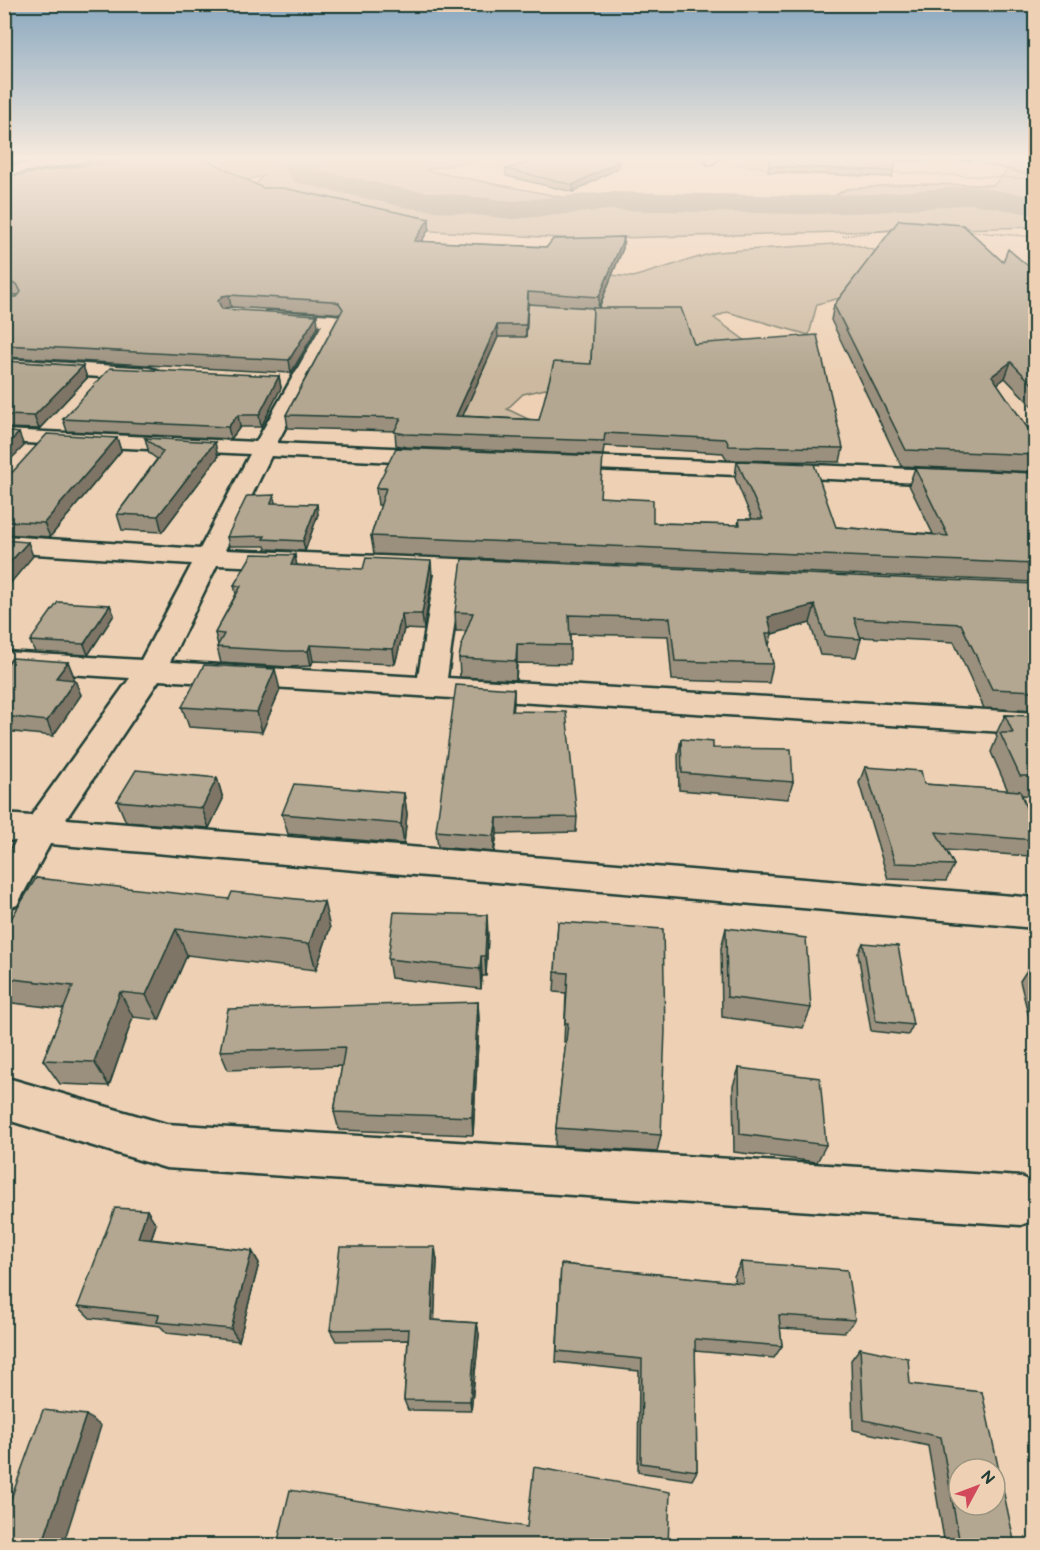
<svg xmlns="http://www.w3.org/2000/svg" width="1040" height="1550" font-family="'Balsamiq Sans',sans-serif">
  <rect width="100%" height="100%" fill="#eed1b5"/>
  <filter id="ink" filterUnits="userSpaceOnUse"><feTurbulence type="fractalNoise" baseFrequency=".0167" numOctaves="2"/><feDisplacementMap in="SourceGraphic" scale="12" xChannelSelector="R" yChannelSelector="G"/><feConvolveMatrix kernelMatrix="1 2 1 2 8 2 1 2 1" color-interpolation-filters="sRGB"/></filter>
  <g filter="url(#ink)">
    <path fill="#ccb9a0" stroke="#767b6a" stroke-width="1.5" d="M215,158H487L424,170L572,199H829L847,189L906,184L994,185L1018,158L1035,160V227L578,239L395,229L254,187L263,176L243,181L202,163L217,160Z
      M849,243L893,256L873,289L817,304L809,335L727,312L714,318L750,344L523,394L507,409L545,427L483,445L510,454L448,452L461,442L345,381L552,270L633,277L716,252Z"/>
    <g fill="none" stroke-linecap="round" stroke-linejoin="round">
      <path fill="#6a7363" fill-rule="evenodd" d="M960,158H968L1036,175V178Z"/>
      <path fill="#9c9782" fill-rule="evenodd" d="M291,158H336L332,164L313,169L408,190L513,201L608,192L805,196L875,194L972,186L1036,197V215L972,204L875,212L805,214L608,210L513,219L408,208L294,182L282,165L286,159Z"/>
      <g stroke="#1f3d34" stroke-width="5">
        <path id="street" d="M60,158H88L82,162L4,175V167Z
          M706,158H720L711,164L707,163Z
          M272,311L333,315L339,316L342,320L277,443L437,450L445,452L448,457L445,462L437,464L271,456L225,550L506,561L515,563L519,569L515,575L506,577L461,575L447,678L1036,713V734L159,680L66,819L1036,898V928L50,844L17,905L4,910V861L16,841L4,840V814L31,816L130,678L4,670V652L141,660L192,564L4,552V536L200,549L250,454L4,442V430L256,442L322,325L266,320L263,316L266,312ZM217,565L435,574L418,677L170,662Z
          M4,359L149,368L156,370L159,374L156,378L149,380L4,371Z
          M558,455L1036,474V488L550,467L547,462L550,457Z
          M4,1077L166,1124L1021,1177L1036,1183V1219L1021,1225L166,1168L4,1119Z"/>
      </g>
      <path stroke="#1f3d34" stroke-width="1.5" stroke-dasharray="1 1.5" stroke-linecap="butt" d="M738,164L773,169
        M888,172L1036,179
        M966,231L1036,237
        M843,236L895,229"/>
      <use href="#street" fill="#eed1b5" fill-rule="evenodd"/>
    </g>
    <path fill="#9b907d" stroke="#1f3d34" stroke-width="1.5" fill-rule="evenodd" d="M770,158H970V161H896L892,177L768,172Z
      M618,168L573,192L506,176V169Z
      M4,177L263,188L429,219V229L421,242L547,247L624,237L623,248L599,308L694,344L843,448L840,462L727,460L723,453L604,446L603,455L406,447L396,445L395,431L288,428L286,415L340,314L333,313L231,307L224,309L318,327L291,373L4,357V297H17L18,295L4,294ZM528,304L593,308L591,364L539,420L462,416L498,337H526Z
      M1003,262L1035,272V409L1005,378L997,384L1035,439V472L901,466L831,320L834,305Z
      M4,361L83,366L87,378L39,429L4,428Z
      M279,376L281,388L261,427H240L231,439L67,431L63,419Z
      M117,438L121,451L50,537L4,534V478Z
      M145,438L218,457L162,532L122,530L117,514L157,459L149,453Z
      M737,461L836,527L933,534L909,485L915,468L1035,473V582L374,554L371,536L381,505H378L376,488L601,497L653,523L738,525L739,519H752L735,478Z
      M274,495L275,503L318,514L305,551L266,549L265,546H229L227,537Z
      M297,565L432,576L424,630L404,629L395,664L313,661L311,666L289,667L221,663L217,647L218,645L215,633L236,594L234,585Z
      M1035,584V711L984,708L954,642L861,637V639L856,657L820,655L810,623L772,634L769,645L773,664L769,683L672,680L668,636L570,634V664L517,663L516,680L460,677L459,658L466,631H456L455,612Z
      M110,605L114,615L88,655L35,652L30,641Z
      M68,662L74,677L72,680L81,695L53,736L4,731V668Z
      M514,689L513,711L577,817L576,832L497,834L494,852L438,847L436,831Z
      M280,690L262,732L189,727L182,707Z
      M1005,715L1035,716V796L1022,795L1035,833V845L1029,856L946,850L954,865L946,881L888,879L859,783L865,767L924,784L1008,791L991,752L997,737L996,734Z
      M681,739L713,748L793,782L788,799L679,790L678,756Z
      M217,778L223,799L209,828L126,822L117,801Z
      M404,793L407,814L404,844L288,834L282,814Z
      M36,878L330,928L316,970L187,955L159,1020L133,1017L109,1086L60,1084L43,1060L64,1009L4,1002V978Z
      M558,922L661,1135L657,1152L555,1146L556,1128L566,1042H564L566,993L554,992Z
      M726,928L811,1008L803,1028L722,1017L721,948Z
      M488,935L486,976H482L481,989L391,978L388,959Z
      M863,943L913,1025L908,1035L871,1031L858,953Z
      M1033,961L1035,962V1034H1033L1020,981Z
      M478,1002L479,1022L473,1135L339,1130L334,1112L342,1066L228,1070L220,1051Z
      M739,1068L826,1145L817,1162L734,1152L733,1086Z
      M156,1224L151,1239L252,1251L259,1263L239,1341L167,1333L160,1326L90,1318L78,1306Z
      M437,1260L434,1320L477,1323L479,1335L471,1411L408,1410L404,1400L408,1340L336,1341L330,1330Z
      M741,1262L855,1320L845,1332L780,1328L782,1346L774,1358L695,1351L697,1471L692,1480L638,1472L639,1371L556,1362L561,1264L735,1282L734,1276Z
      M860,1348L910,1384L1015,1545H945L928,1446L853,1430L851,1360Z"/>
    <path fill="#7e7566" stroke="#1f3d34" stroke-width="1.5" d="M4,158H45L4,165Z
      M84,158H115L85,163Z
      M619,161L618,168L573,192V185Z
      M429,219V229L415,252L414,241Z
      M624,237L623,248L598,309L599,297Z
      M528,292V304L526,337V325Z
      M229,295L231,307L225,308L220,313L218,301L222,296Z
      M317,315L318,327L291,373L289,360Z
      M497,325L498,337L457,429L456,416Z
      M1011,362L1005,378L987,392L992,376Z
      M83,366L87,378L39,429L34,416Z
      M279,376L281,388L261,427L259,415Z
      M238,415L240,427L231,439L228,427Z
      M19,433L24,446L4,466V447Z
      M117,438L121,451L50,537L44,523Z
      M215,442L218,457L162,532L158,516Z
      M317,504L318,514L305,551L303,541Z
      M28,542L33,556L4,591V569Z
      M295,555L298,571L291,565Z
      M431,561L432,576L424,630L422,614Z
      M110,605L114,615L88,655L84,644Z
      M815,605L810,623L772,634L768,617Z
      M402,614L404,629L395,664L393,649Z
      M517,644V663L516,680V661Z
      M310,645L313,661L311,666L308,651Z
      M68,662L74,677L63,693L56,678Z
      M275,669L280,690L262,732L257,712Z
      M75,680L81,695L53,736L47,721Z
      M514,689V704L512,726V711Z
      M217,778L223,799L209,828L202,808Z
      M404,793L407,814L404,844L401,824Z
      M497,818V834L494,852V836Z
      M324,902L330,928L316,970L309,944Z
      M487,915L488,935L486,976L485,956Z
      M176,929L187,955L159,1020L146,995Z
      M481,956L482,976L481,989L480,969Z
      M120,992L133,1017L109,1086L94,1062Z
      M478,1002L479,1022L473,1135L472,1117Z
      M147,1210L156,1224L147,1251L138,1238Z
      M435,1247L437,1260L434,1331L431,1320Z
      M252,1251L259,1263L239,1341L231,1329Z
      M477,1323L479,1335L471,1411L470,1401Z
      M86,1415L101,1426L63,1545H42Z"/>
    <path fill="#b4a791" stroke="#1f3d34" stroke-width="1.5" fill-rule="evenodd" d="M135,158H204L263,188H283L429,219L414,241L547,247L553,239L624,237L599,297L528,292L526,325H497L456,416L539,420L554,362L591,364L593,308H681L694,344L817,335L843,448L729,446L726,439L605,433L604,441L405,434L394,432L401,418L286,415L343,309L339,303L332,301L229,295L222,296L218,301L222,309L317,315L289,360L4,345V297H17L21,292L17,284L4,283V177Z
      M543,158H603L619,161L573,185L506,169Z
      M770,158H897L893,171L769,166Z
      M899,220L963,225L1003,262L1008,249L1035,272V387L1011,362L992,376L1035,439V455L906,450L834,305Z
      M4,361L83,366L34,416L4,415Z
      M110,368L279,376L259,415H238L228,427L63,419Z
      M4,431L19,433L4,447Z
      M47,434L117,438L44,523L4,521V478L8,477Z
      M145,438L215,442L158,516L117,514L163,452Z
      M396,448L603,456L600,497L653,500V523L740,525L739,519H763L737,461L814,464L836,527L948,536L915,468L1035,473V564L371,536L386,488H376Z
      M274,495L271,503L317,504L303,541L263,539L265,536L227,537L247,496Z
      M4,540L28,542L4,569Z
      M252,554L295,555L291,565L363,569L366,558L431,561L422,614H402L393,649L310,645L308,651H286L217,647L224,634L215,633L241,586L234,585Z
      M462,559L1035,584V691L992,689L961,624L854,618L861,639L825,636L815,605L768,617L772,633H766L773,664L675,661L670,618L569,615L570,645L517,644L516,661L459,658L462,642L473,613L455,612Z
      M58,602L110,605L84,644L30,641Z
      M12,658L68,662L56,678L75,680L47,721L4,716V668Z
      M204,665L275,669L257,712L182,707Z
      M456,685L514,689L512,711L566,712L577,817L497,818L494,836L436,831Z
      M1005,715L1035,716V776H1020L1000,733H1013Z
      M681,739L713,742V748L791,749L793,782L682,773Z
      M865,767L921,771L924,784L1020,791L1035,833V840L936,832L954,865L895,863Z
      M136,770L217,778L202,808L117,801Z
      M294,784L404,793L401,824L282,814Z
      M36,878L229,899L232,892L324,902L309,944L176,929L146,995L120,992L94,1062L43,1060L73,986L4,978V930Z
      M394,912L487,915L485,956H481L480,969L388,959Z
      M558,922L663,929L665,1030L661,1135L556,1128L568,1023H565L568,973L555,972Z
      M726,928L806,938L811,1008L727,997Z
      M863,943L898,946L913,1025L876,1021Z
      M1033,961L1035,962V971Z
      M478,1002L472,1117L334,1112L345,1047L220,1051L228,1009Z
      M739,1068L820,1078L826,1145L740,1134Z
      M115,1208L147,1210L138,1238L252,1251L231,1329L157,1322L159,1315L78,1306Z
      M340,1247H435L431,1320L477,1323L470,1401L404,1400L409,1329L330,1330Z
      M741,1262L847,1270L855,1320L779,1315L782,1346L695,1339L697,1471L641,1463L642,1359L557,1351L561,1264L743,1283Z
      M860,1348L908,1358L910,1384L982,1392L1015,1545H974L960,1544L941,1437L864,1420ZM959,1469H995V1505H959Z
      M43,1410L86,1415L42,1545H4V1518Z
      M534,1467L670,1492L668,1545H277L290,1490L527,1527Z
      M764,1541L820,1545H764Z"/>
  </g>
  <linearGradient id="sky" x2="0" y2="1"><stop stop-color="#89a8bf"/><stop offset="0.42" stop-color="#f7eade"/><stop offset="1" stop-color="#f7eade" stop-opacity="0"/></linearGradient>
  <rect width="1040" height="375" fill="url(#sky)"/>
  <rect width="1040" height="1550" fill="none" stroke="#eed1b5" stroke-width="24"/>
  <rect x="12" y="12" width="1016" height="1526" fill="none" stroke="#1f3d34" stroke-width="2" filter="url(#ink)"/>
  <g transform="translate(977 1487) rotate(49)"><circle r="28" fill="#eed1b5" stroke="#9b9681" stroke-width="1.5"/>
  <path d="M0-4.5L10 22L0 15L-10 22Z" fill="#d1495b"/>
  <text y="-9" font-size="16" font-weight="bold" text-anchor="middle" fill="#1f3d34">N</text>
  </g>
</svg>
